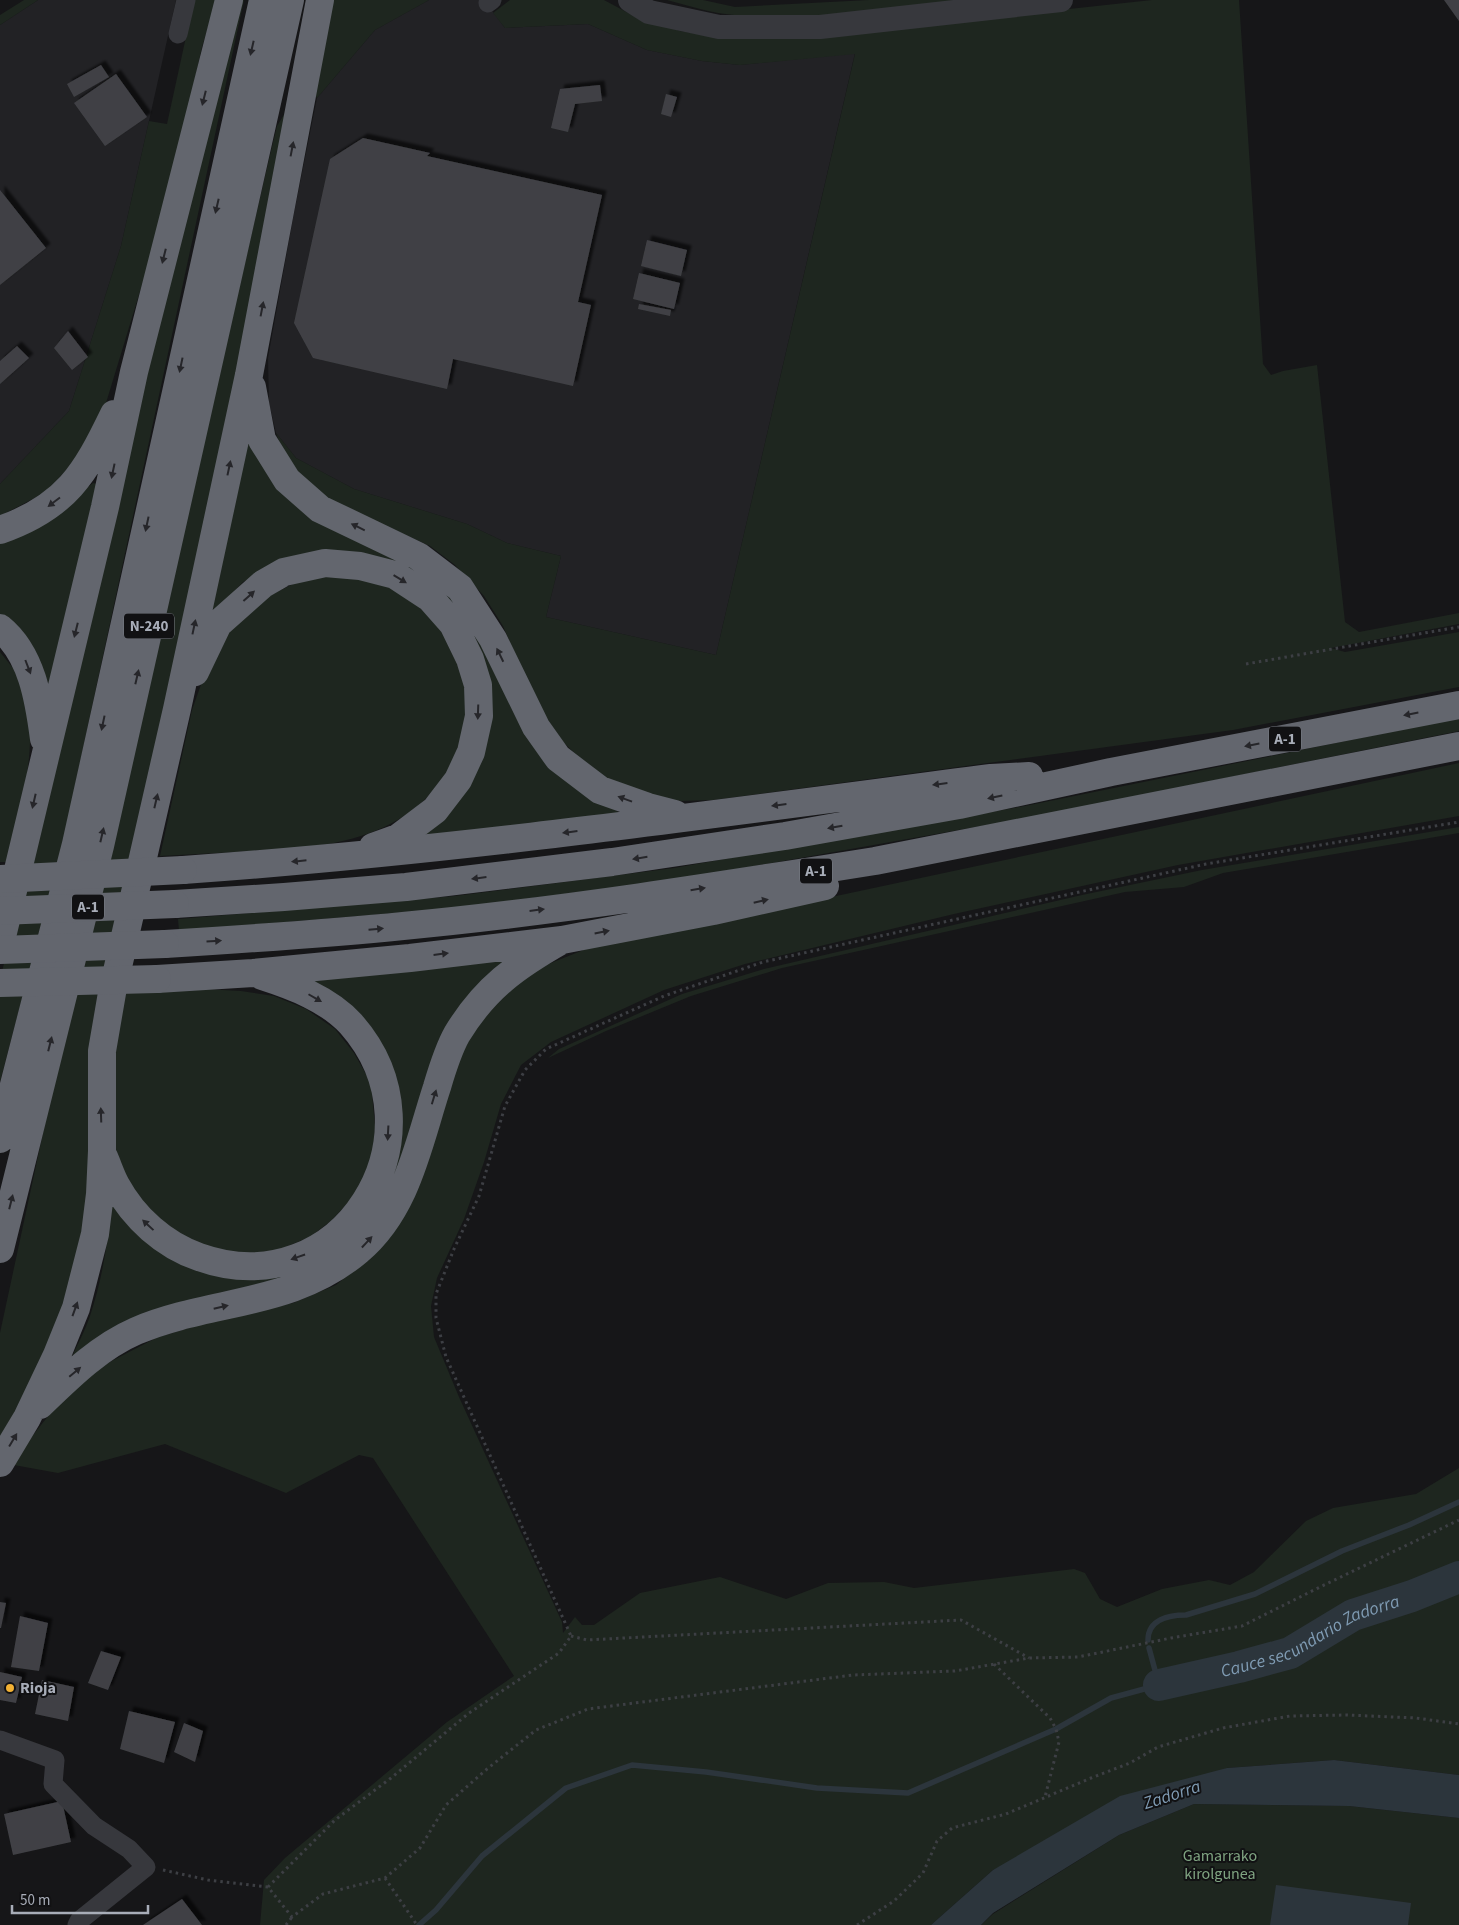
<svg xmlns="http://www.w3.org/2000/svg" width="1459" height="1925" font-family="'Source Sans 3',sans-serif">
  <defs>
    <filter id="shadow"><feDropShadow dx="4.5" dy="-4.5" stdDeviation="1" flood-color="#0009"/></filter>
  </defs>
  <rect width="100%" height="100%" fill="#161618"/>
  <path fill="#222225" d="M38,0H176L121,246L69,411L0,484V25Z
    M429,0H484L505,28L588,24L647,50L702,61L740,65L855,53L716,655L546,617L561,556L507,543L467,524L354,489L296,458L276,433L269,403L268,358L293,218L317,98L375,30Z"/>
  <path fill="#1e261f" d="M24,0H38L0,25V15Z
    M194,0H216L202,47L169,196L106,403L81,454L46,492L0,516V484L69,411L121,246L149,121L167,124Z
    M240,0H244L61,851L0,1082V980L191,184Z
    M333,0H429L375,30L317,98L314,93Z
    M510,0H604L632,15L680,31L721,38L885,29L1152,0H1239L1263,364L1271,375L1283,371L1317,365L1345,622L1359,632L1459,613V624L1331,648L1345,652L1459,632V687L1233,730L713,800L681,801L649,797L608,781L590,768L563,742L535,701L503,626L484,596L455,565L430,546L330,501L287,462L276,433L296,458L354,489L467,524L507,543L561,556L546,617L716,655L855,54L740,65L702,61L647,50L588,24L505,28L493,13Z
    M667,0H703L735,7L869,0H972C895,8 811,23 734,15C711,13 689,6 667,0Z
    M285,113L91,1163L84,1250L43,1363L0,1437V1333L54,1082L270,155L277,126Z
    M250,434L256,449L438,577L583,791L620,813L418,839L488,709L415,577L270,567L243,582L209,618Z
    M93,483L97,484L49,684C36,657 23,633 0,614V541L66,505Z
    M311,575C326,576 363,575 375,580C392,586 407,596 420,608C433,619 453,641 459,658C482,718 454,786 401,818C358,844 313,847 266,850C230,853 195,854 160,856L192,710L210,659L232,624L267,597Z
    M0,652C6,660 16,670 20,680C43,739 21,803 8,862H0Z
    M1459,718V731L1027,818L675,880L456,908L179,931L178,919L455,896L674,868L1025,806Z
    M1459,763V816L1178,865L954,914L745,964L664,990L551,1042L521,1065L501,1104L484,1162L464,1219L437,1278L431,1306L434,1337L459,1397L562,1622L563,1633L575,1617L582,1625H594L640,1593L720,1577L786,1599L828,1583L884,1582L914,1588L1074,1569L1085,1573L1100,1599L1117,1607L1162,1589L1209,1580L1230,1585L1254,1572L1306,1521L1333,1508L1416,1494L1459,1468V1775L1334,1760L1227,1768L993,1870L931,1925H260L264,1880L285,1858L447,1722L514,1676L373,1458L359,1455L286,1493L165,1444L58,1473L14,1465L25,1445L61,1400L104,1365L156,1338L218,1319L293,1303L336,1285L371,1256L458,1061L482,1015L531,971L606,941L808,902Z
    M1459,827V833L1223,873L1184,887L1125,892L782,968L691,996L606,1031L548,1058L559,1049L682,994L764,969L1082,895L1202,870Z
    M509,958L401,1173L360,1237L332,1262L71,1359C77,1345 85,1331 90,1316C102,1280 109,1239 111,1201L196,1268L332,1247L398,1102L305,982Z
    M186,988L241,991L274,996L306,1009L335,1029L354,1053L371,1083L375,1127L373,1154L358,1192L332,1220L310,1237L278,1250L238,1256L199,1244L169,1229L132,1191L116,1150L110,1106L117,1028L122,993Z
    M1194,1804L1349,1806L1459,1818V1925H981L993,1914L1119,1835Z"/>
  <path fill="#2c353c" d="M1334,1760L1459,1775V1818L1349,1806L1194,1804L1119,1835L993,1913L981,1925H931L993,1870L1120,1796L1227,1768Z
    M1276,1885L1411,1903L1408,1925H1270Z"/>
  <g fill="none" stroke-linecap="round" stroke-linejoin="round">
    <path stroke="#2c353c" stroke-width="5.5" d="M1148,1640C1148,1619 1169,1615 1186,1615L1255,1594L1342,1551L1409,1525L1459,1502
      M419,1925L436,1910L482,1856L566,1788L632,1765L706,1772L817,1788L908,1793L1056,1729L1111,1698L1159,1685L1149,1648"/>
    <path stroke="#2c353c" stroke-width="32" id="s1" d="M1159,1685L1239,1667L1290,1653L1353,1615L1412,1596L1459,1577"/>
  </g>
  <path fill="#404145" filter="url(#shadow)" d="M1444,0H1459V21Z
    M101,65L109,77L74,97L67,84Z
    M116,74L147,117L105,146L74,103Z
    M600,85L602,101L575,104L568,132L551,128L560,89Z
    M666,94L677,97L671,117L661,114Z
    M363,138L430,153L427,156L602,195L578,302L591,305L573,386L453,359L447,389L313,358L294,323L330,159Z
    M0,190L46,248L0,285Z
    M647,240L687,250L681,276L641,266Z
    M639,273L680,283L674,309L633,299Z
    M639,304L671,310L670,316L638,309Z
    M68,331L88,357L72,370L54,348Z
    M17,346L29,358L0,384V361Z
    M0,1602L6,1603L1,1628H0Z
    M20,1616L48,1623L39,1671L11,1667Z
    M101,1651L121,1657L108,1690L88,1683Z
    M0,1672L22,1677L16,1703L0,1700Z
    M42,1680L74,1687L68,1721L35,1714Z
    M129,1711L175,1722L164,1763L120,1749Z
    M184,1723L203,1731L195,1762L174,1752Z
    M62,1801L71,1842L13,1855L4,1814Z
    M182,1899L202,1925H143Z"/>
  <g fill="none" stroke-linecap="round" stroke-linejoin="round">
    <path stroke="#3d3f44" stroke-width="3" stroke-dasharray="2.5 4" stroke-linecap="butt" d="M1246,664L1459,627
      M571,1636L587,1640L961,1620L1029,1658
      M994,1664L1050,1718L1056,1729L1059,1742L1045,1797
      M163,1870L208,1880L268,1887L292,1917L323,1894L385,1878L420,1848L446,1805L487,1769L536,1730L588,1709L853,1675L955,1671L1029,1658L1078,1657L1171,1638L1242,1626L1320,1587L1459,1520
      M385,1878L417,1925
      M268,1887L335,1820L391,1778L469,1713L559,1653L571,1636L446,1357L436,1318V1294L454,1249L479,1196L505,1106L525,1070L546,1049L664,996L763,962L1206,864L1459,822
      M286,1925L292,1917
      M857,1925L894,1901L923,1873L937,1841L952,1828L1006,1814L1091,1778L1130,1763L1158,1747L1223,1728L1290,1716L1347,1715L1416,1718L1459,1724"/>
    <path stroke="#37383d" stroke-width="19" d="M488,3L492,0
      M178,34L186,0
      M0,1740L55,1760L53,1784L94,1826L129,1849L146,1867L79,1921L77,1925"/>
    <path stroke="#37383d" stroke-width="24" d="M630,0L649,12L719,27H820L1061,0"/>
    <path stroke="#63666e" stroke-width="28" d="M252,387L262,440L287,480L320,509L418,556L460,588L493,639L536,727L558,758L600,790L648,807L675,814
      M0,530C66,507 85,474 114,414
      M0,628C32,654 39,700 44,739
      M195,672L218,624L263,584L284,572L325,563L360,566L395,575L430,598L453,624L470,659L478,685L479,716L471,752L458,780L435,810L398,838L373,847
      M183,870C454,851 722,813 991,778L1029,776
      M175,904L284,897L406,887L612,862L785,836L959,805L1111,772L1459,705
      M165,944C245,939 324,934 403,926C561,911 718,886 875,861L1459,746
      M0,945L105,507L134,372L229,0
      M157,979L253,973L410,958L562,940L713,911L825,886
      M0,1139L76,844L263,0
      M104,1157C108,1166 111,1176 116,1185C134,1218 164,1245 199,1257C342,1308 449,1135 351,1024C328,999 293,986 262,976
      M0,1249L100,846L290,0
      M40,1405C69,1377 99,1347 136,1331C211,1299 292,1307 358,1251C407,1210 418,1145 437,1087C442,1070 448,1050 457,1034C485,988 516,966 562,940
      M0,1463L27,1418L57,1355L76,1308L95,1234L100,1194L102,1151V1051L112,993L177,709L249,375L320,0"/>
    <path stroke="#63666e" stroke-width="28" d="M0,879L183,870
      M0,911L175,904
      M0,950L165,944
      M0,983L157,979"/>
  </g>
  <defs><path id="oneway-solid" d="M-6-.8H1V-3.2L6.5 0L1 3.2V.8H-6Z" transform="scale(1.25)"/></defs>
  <g fill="#26262a">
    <use href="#oneway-solid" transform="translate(252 48) rotate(103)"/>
    <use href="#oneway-solid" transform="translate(204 98) rotate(104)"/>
    <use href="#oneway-solid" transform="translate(292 149) rotate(-79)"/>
    <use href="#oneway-solid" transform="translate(217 206) rotate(103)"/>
    <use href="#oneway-solid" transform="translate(164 256) rotate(104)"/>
    <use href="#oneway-solid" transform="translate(262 309) rotate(-79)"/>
    <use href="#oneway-solid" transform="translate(181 365) rotate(102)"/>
    <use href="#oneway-solid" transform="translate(229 468) rotate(-78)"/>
    <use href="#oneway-solid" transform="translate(113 471) rotate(102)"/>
    <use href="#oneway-solid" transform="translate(54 502) rotate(143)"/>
    <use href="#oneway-solid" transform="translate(147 524) rotate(102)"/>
    <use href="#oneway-solid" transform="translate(358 527) rotate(-154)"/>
    <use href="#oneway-solid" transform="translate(400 579) rotate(31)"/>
    <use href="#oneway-solid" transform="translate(249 596) rotate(-42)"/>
    <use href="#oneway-solid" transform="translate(194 627) rotate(-78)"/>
    <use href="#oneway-solid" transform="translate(76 630) rotate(104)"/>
    <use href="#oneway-solid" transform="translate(500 655) rotate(-116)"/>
    <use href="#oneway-solid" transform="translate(28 667) rotate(69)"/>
    <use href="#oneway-solid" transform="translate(137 677) rotate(-77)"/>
    <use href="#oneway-solid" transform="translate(478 712) rotate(92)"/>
    <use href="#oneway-solid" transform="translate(1411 714) rotate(169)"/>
    <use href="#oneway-solid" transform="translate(103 723) rotate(102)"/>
    <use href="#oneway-solid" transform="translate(1252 745) rotate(169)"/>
    <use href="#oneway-solid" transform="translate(940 784) rotate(173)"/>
    <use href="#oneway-solid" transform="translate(995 797) rotate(168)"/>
    <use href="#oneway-solid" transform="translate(625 799) rotate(-160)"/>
    <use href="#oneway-solid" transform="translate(34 801) rotate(103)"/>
    <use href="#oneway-solid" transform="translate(156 801) rotate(-77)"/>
    <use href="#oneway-solid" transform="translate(779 805) rotate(173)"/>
    <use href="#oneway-solid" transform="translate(835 827) rotate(170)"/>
    <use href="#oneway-solid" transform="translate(570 832) rotate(173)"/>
    <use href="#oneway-solid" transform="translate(102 835) rotate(-77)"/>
    <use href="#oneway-solid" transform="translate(640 858) rotate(171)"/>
    <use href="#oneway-solid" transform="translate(299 861) rotate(174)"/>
    <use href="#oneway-solid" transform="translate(479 878) rotate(173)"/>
    <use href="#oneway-solid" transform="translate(698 889) rotate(-9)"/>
    <use href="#oneway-solid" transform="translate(761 901) rotate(-13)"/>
    <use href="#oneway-solid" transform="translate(537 910) rotate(-7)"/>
    <use href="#oneway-solid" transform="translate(376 929) rotate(-5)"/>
    <use href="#oneway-solid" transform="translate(602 932) rotate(-11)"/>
    <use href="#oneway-solid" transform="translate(214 941) rotate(-4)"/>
    <use href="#oneway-solid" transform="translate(441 954) rotate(-7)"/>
    <use href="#oneway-solid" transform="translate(315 998) rotate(30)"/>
    <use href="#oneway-solid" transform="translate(50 1044) rotate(-76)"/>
    <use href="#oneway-solid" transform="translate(434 1097) rotate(-73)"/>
    <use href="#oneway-solid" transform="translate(101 1115) rotate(-92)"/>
    <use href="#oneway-solid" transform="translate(388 1133) rotate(93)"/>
    <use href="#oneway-solid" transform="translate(11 1202) rotate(-76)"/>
    <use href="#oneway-solid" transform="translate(148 1225) rotate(-137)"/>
    <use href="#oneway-solid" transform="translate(367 1242) rotate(-47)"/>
    <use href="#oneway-solid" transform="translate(298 1257) rotate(161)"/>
    <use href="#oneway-solid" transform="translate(221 1307) rotate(-13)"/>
    <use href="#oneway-solid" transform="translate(75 1309) rotate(-70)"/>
    <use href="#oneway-solid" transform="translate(75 1372) rotate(-40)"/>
    <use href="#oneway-solid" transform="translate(13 1440) rotate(-59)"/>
  </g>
  <circle fill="#f2b134" stroke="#111113" stroke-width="2" cx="10" cy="1688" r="5"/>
  <g text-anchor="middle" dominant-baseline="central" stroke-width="4" stroke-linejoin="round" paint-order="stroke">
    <g fill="#111113" stroke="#7b7e86" stroke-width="1">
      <rect x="124" y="613.5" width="50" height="25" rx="4"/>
      <rect x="1269" y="726.5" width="32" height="25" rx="4"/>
      <rect x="800" y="858.5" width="32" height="25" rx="4"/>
      <rect x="72" y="894.5" width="32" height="25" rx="4"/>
    </g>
    <g font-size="15" font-weight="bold" fill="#a8adb8">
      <text x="149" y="626">N-240</text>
      <text x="1285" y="739">A-1</text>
      <text x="816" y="871">A-1</text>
      <text x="88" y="907">A-1</text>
    </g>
    <g font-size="16" font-weight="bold" fill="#a8adb8" stroke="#111113" text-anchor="start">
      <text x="20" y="1688">Rioja</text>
    </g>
    <g font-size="16" fill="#7fa381" stroke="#111113">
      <text x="1220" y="1856">Gamarrako<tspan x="1220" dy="18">kirolgunea</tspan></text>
    </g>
    <g font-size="18" font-style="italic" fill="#7f9bb3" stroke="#111113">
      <text stroke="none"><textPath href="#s1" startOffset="160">Cauce secundario Zadorra</textPath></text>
      <text transform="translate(1172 1795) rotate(-18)">Zadorra</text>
    </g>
  </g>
  <path d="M12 1905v8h136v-8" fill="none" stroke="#a8adb8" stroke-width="2.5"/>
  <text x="20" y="1905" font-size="15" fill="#a8adb8" stroke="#111113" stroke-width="4" paint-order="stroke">50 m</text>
</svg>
